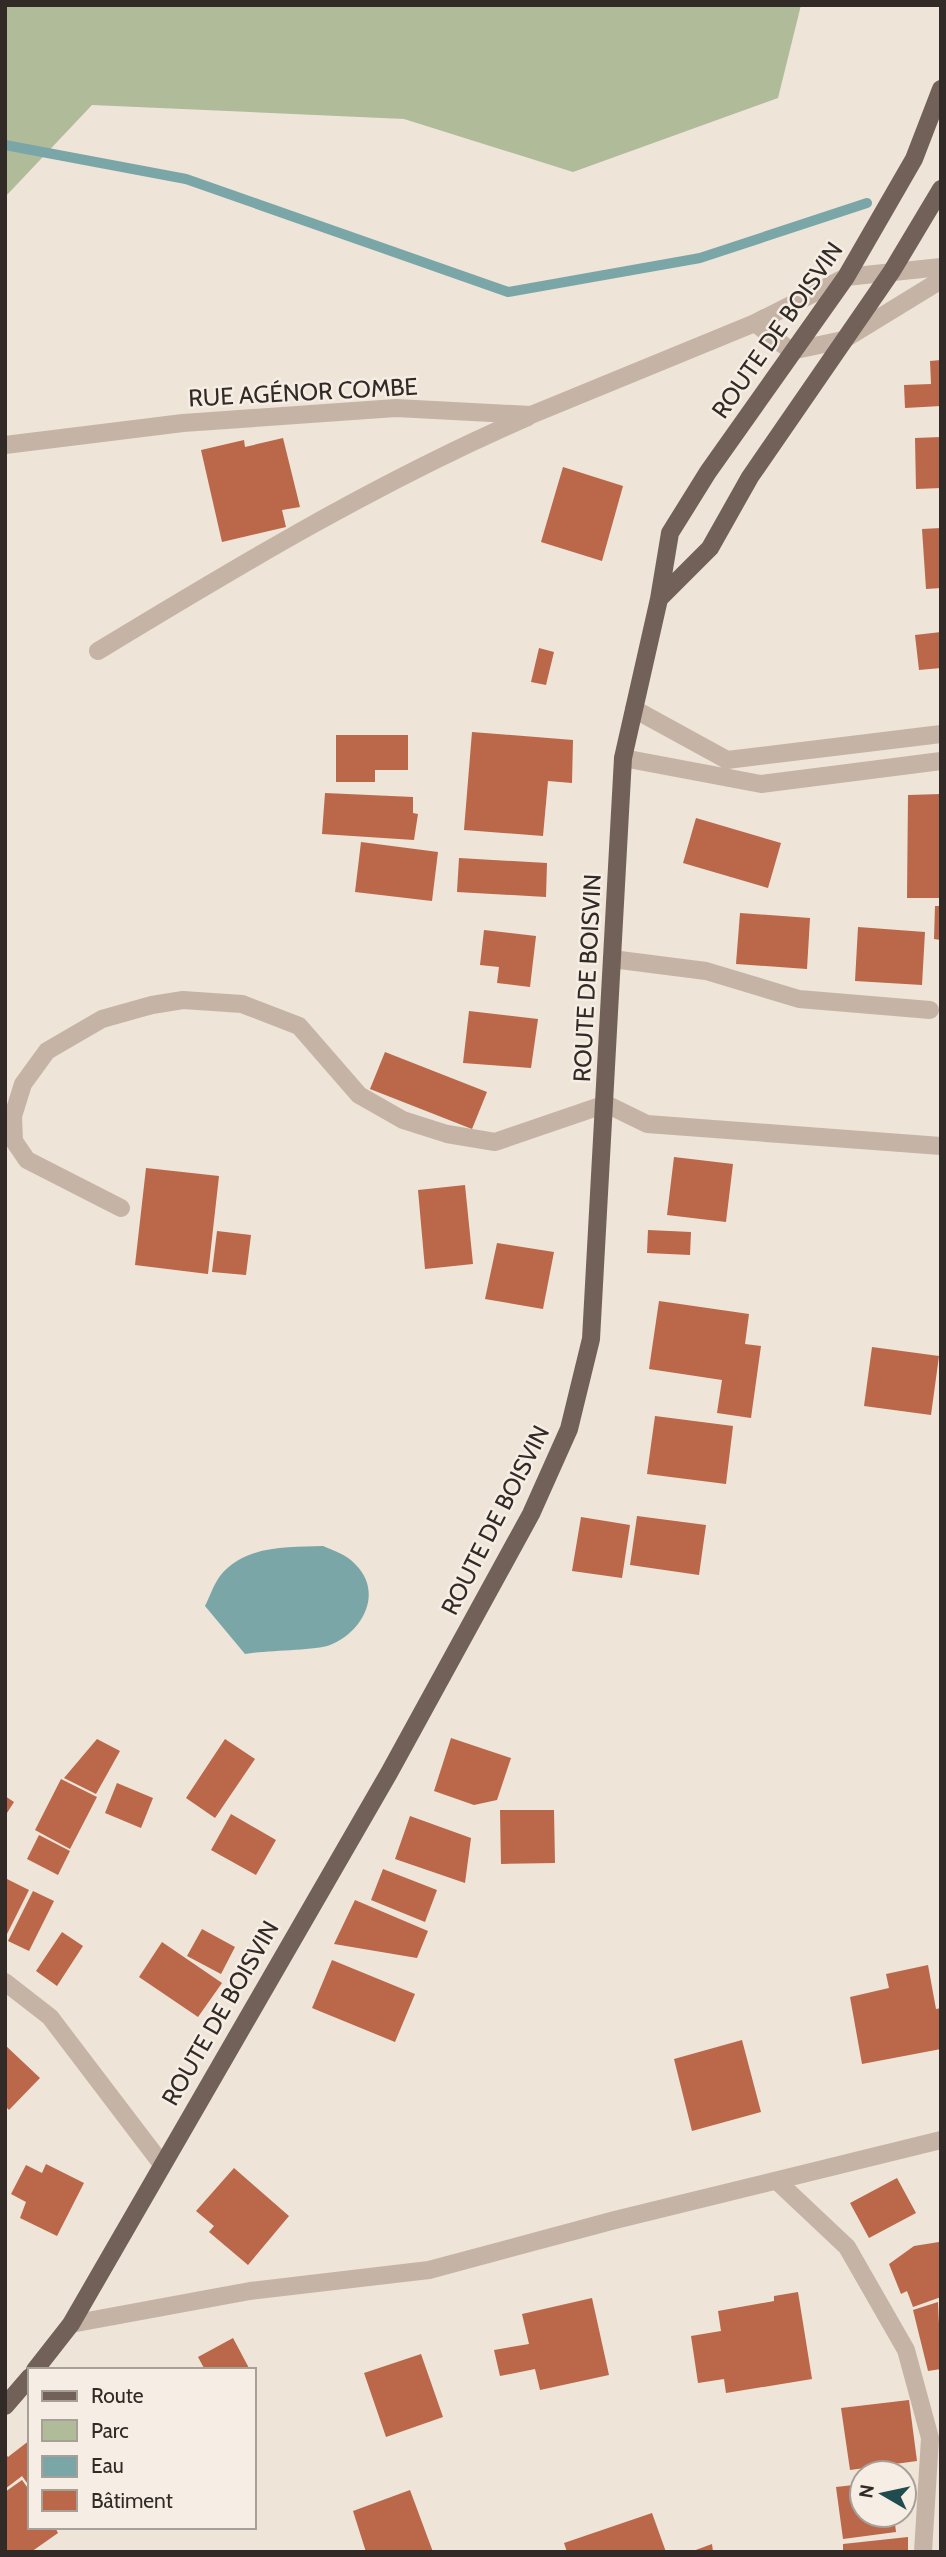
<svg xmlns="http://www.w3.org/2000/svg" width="946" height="2557" font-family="Cabin,sans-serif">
  <rect width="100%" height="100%" fill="#eee4d8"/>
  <path fill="#b0bb9a" d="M5,5H801L778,98L573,172L404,119L92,105L5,197Z"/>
  <path fill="#7aa6a8" d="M323,1546C334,1551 346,1554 355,1564C384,1592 363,1632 330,1645C314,1651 267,1650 245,1654L205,1606C210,1596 214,1584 220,1576C245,1545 287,1547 323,1546Z"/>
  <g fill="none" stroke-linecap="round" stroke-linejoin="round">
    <path stroke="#7aa6a8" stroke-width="10" d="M5,145L186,179L508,292L700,258L867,203"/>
  </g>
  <path fill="#ba674a" d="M941,360V406L905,408L904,385L931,384L930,361Z
    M941,437V488L916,489L915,438Z
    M283,438L300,507L282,510L286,527L222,542L201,450L244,440L245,447Z
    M563,467L623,486L602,561L541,542Z
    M941,528V588L926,589L922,529Z
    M941,632V668L919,670L915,635Z
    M539,648L554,652L546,685L531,682Z
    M472,732L573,740L572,783L548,781L543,836L464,830Z
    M336,735H408V770H375V782H336Z
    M325,793L413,797V813L418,814L414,840L322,834Z
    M941,794V898H907L908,795Z
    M696,818L781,843L768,888L683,863Z
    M361,842L438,852L432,901L355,892Z
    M459,858L547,863L546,897L457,892Z
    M935,906H941V940L934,939Z
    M740,913L810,918L807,969L736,964Z
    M858,927L925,932L922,985L855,981Z
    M484,930L536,936L530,987L497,983L499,967L480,965Z
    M469,1011L538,1019L531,1068L463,1063Z
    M385,1052L487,1092L472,1129L370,1089Z
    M674,1157L733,1164L726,1222L667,1215Z
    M146,1168L219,1176L208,1274L135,1265Z
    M465,1185L473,1264L425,1269L418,1190Z
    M648,1230L691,1232L690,1255L647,1253Z
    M217,1231L251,1235L246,1275L212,1272Z
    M497,1243L554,1252L543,1309L485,1299Z
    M659,1301L749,1314L745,1344L761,1346L751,1418L717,1413L722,1380L649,1369Z
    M872,1347L939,1356L931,1415L864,1406Z
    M655,1416L733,1426L726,1484L647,1474Z
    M637,1516L706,1525L699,1575L630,1565Z
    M581,1517L630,1525L622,1578L572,1571Z
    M451,1738L511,1758L497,1800L474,1805L434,1791Z
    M97,1739L120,1751L96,1794L64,1778Z
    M225,1739L255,1759L215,1818L186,1798Z
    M61,1779L97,1797L70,1849L35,1830Z
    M117,1783L153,1798L141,1828L105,1813Z
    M5,1796L14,1802L5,1816Z
    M500,1810H554L555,1863L501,1864Z
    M231,1814L276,1840L256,1875L211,1850Z
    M410,1816L471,1838L465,1883L395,1859Z
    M39,1835L70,1851L58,1875L27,1859Z
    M383,1869L437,1890L425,1922L371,1900Z
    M5,1878L29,1890L5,1938Z
    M33,1891L54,1901L29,1951L8,1941Z
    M355,1900L428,1931L417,1958L334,1944Z
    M202,1929L235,1947L221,1974L187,1956Z
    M62,1932L83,1946L57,1986L36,1971Z
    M162,1942L222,1983L198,2017L139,1977Z
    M332,1960L415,1994L395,2042L312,2008Z
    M928,1965L936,2009L941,2008V2049L862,2064L850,1997L889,1988L886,1974Z
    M742,2040L761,2112L692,2131L674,2059Z
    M5,2045L40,2078L9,2110L5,2106Z
    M46,2164L84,2183L57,2236L20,2218L26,2202L11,2194L26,2165L42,2173Z
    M234,2168L289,2216L248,2265L209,2232L214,2226L196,2211Z
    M897,2178L916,2213L869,2238L850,2203Z
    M939,2242L941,2297L913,2307L907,2291L901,2294L889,2264L914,2246Z
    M798,2292L812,2379L726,2393L724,2379L698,2383L691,2336L721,2331L718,2311L774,2301V2296Z
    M592,2298L609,2375L540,2390L535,2369L500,2376L494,2350L529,2344L522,2314Z
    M938,2302L941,2369L928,2371L913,2310Z
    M233,2338L250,2370H205L198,2357Z
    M421,2354L443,2417L386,2437L364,2373Z
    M909,2400L917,2461L850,2470L841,2408Z
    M30,2440V2487L22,2476L5,2489V2453L8,2457Z
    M22,2480L30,2491V2527H55L58,2533L31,2552H5V2492Z
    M862,2484V2515H894L896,2532L843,2539L836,2487Z
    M410,2490L433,2552H366L353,2511Z
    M652,2513L666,2552H567L564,2543Z
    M908,2537V2552H843V2544Z
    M712,2544L713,2552H693V2551Z"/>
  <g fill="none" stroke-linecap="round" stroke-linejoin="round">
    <path stroke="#c5b4a6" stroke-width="18" d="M755,323L791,351L843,340L941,280
      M5,445L183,423L396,408L531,415L755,323L846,277L941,267
      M98,651C238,566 378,482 528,417
      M634,709L727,760L941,734
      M623,758L761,784L941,761
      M612,959L706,971L799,999L930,1010
      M121,1208L27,1160L14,1141L13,1116L23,1084L47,1051L102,1019L152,1005L183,1000L242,1004L299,1026L359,1095L403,1120L447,1134L495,1142L606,1104L647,1124L941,1146
      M5,1982L50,2017L161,2163
      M778,2182L847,2247L906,2350L930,2438L923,2552
      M71,2324L250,2291L429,2270L615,2220L941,2140"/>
    <path stroke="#726158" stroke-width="18" d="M659,599L710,548L750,477L892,271L941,189
      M35,2370L71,2324L389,1773L531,1514L569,1429L591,1339L623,758L659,599L670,533L708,472L846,277L914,159L941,89
      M5,2406L30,2377"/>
  </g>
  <g text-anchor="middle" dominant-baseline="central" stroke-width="5" stroke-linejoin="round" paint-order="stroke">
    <g font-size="24" fill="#312a26" stroke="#f6eee4">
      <text transform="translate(777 330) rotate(-55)">ROUTE DE BOISVIN</text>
      <text transform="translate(303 392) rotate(-3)">RUE AGÉNOR COMBE</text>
      <text transform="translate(587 978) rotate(-87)">ROUTE DE BOISVIN</text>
      <text transform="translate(495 1520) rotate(-63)">ROUTE DE BOISVIN</text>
      <text transform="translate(220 2013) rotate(-60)">ROUTE DE BOISVIN</text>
    </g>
  </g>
  <rect width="946" height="2557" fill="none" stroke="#312a26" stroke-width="14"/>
  <rect x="28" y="2368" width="228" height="161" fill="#f6eee4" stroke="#a7a098" stroke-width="2"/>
  <rect x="42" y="2391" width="35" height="10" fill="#726158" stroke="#a7a098" stroke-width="2"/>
  <text x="91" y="2403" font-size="21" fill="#312a26">Route</text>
  <rect x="42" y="2420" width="35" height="21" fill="#b0bb9a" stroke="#a7a098" stroke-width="2"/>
  <text x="91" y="2438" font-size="21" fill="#312a26">Parc</text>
  <rect x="42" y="2456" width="35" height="21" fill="#7aa6a8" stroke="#a7a098" stroke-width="2"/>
  <text x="91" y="2473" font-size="21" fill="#312a26">Eau</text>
  <rect x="42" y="2490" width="35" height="21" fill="#ba674a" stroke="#a7a098" stroke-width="2"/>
  <text x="91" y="2508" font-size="21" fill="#312a26">Bâtiment</text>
  <g transform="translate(883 2494) rotate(279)"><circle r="33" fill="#f6eee4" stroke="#a7a098" stroke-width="2"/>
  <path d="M0-5L12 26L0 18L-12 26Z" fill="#204b4f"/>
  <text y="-10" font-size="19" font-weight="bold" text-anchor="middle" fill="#312a26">N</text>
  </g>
</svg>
